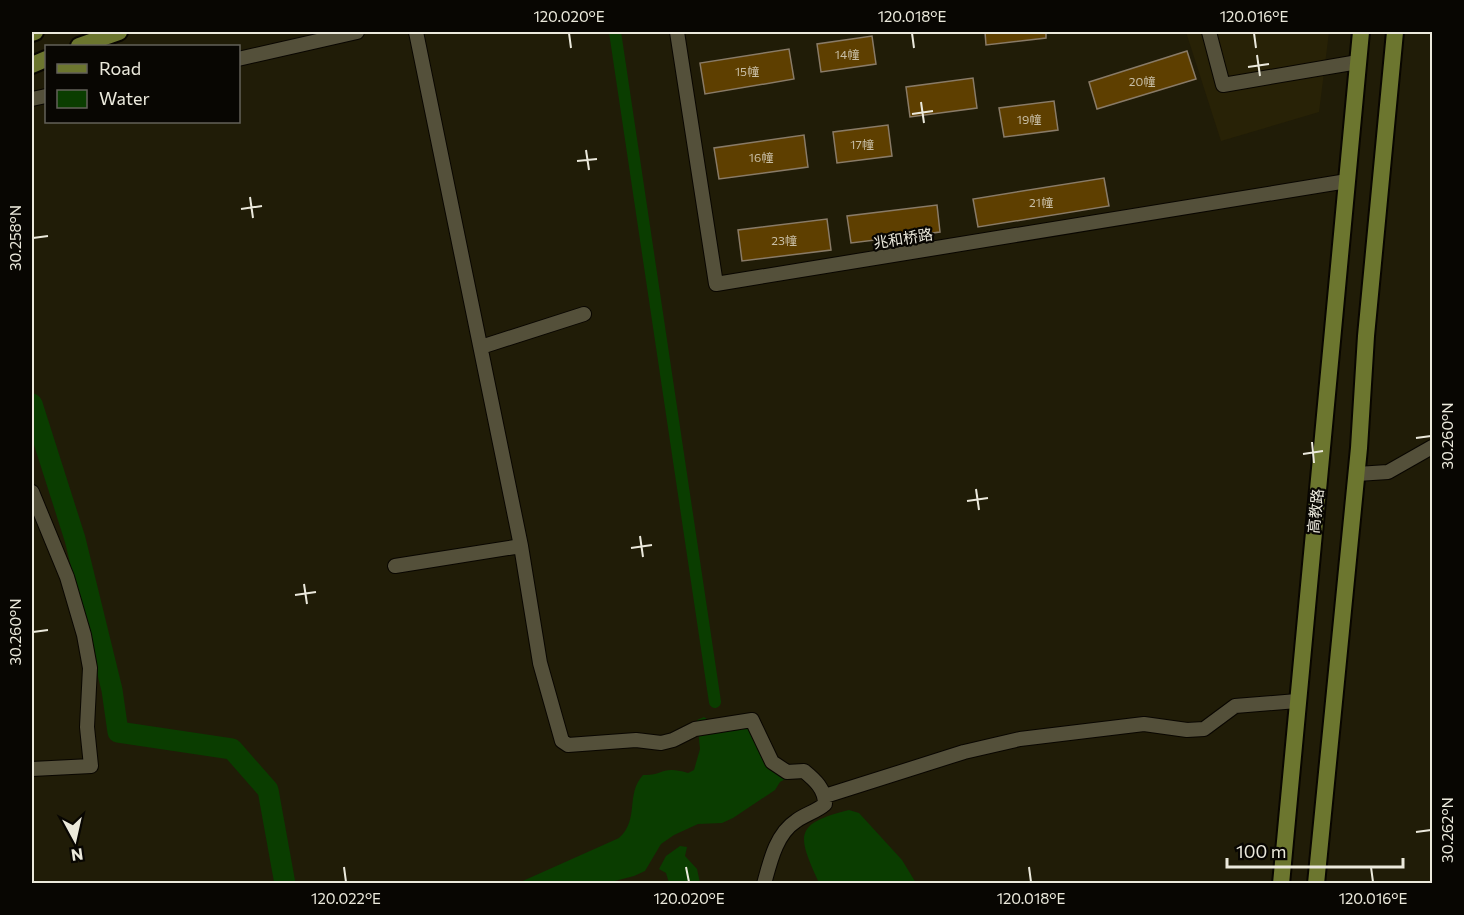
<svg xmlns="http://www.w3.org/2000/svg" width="1464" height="915" font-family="Commissioner,'Noto Sans SC',sans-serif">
  <rect width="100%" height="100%" fill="#201c07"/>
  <path fill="#282206" d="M1186,32H1329L1319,112L1221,141Z"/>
  <path fill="#0a3d00" d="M704,717L719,727H748L787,778L780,782L775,790L733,818L722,823L698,824L674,835L661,844L645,871L634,876L607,883L516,884L619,838C640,819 625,795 643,775C664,776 661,765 688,773L694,770L700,749L697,720Z
    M849,810L859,813L902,860L916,883H819C798,836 792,824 849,810Z
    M680,846L687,847L685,856L697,869L700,883H669L666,873L659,869L666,856Z"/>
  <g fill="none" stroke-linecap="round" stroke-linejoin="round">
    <path stroke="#0a3d00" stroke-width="12" d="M615,32L715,702"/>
    <path stroke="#0a3d00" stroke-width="21" d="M32,404L75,539L112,690L118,732L232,749L268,790L285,884"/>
  </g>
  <path fill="#5e3f00" stroke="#897b67" stroke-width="1.5" d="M985,32H1046V38L986,45Z
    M872,36L876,64L821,72L817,44Z
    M789,49L794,79L705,94L700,63Z
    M1187,51L1196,79L1097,109L1089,82Z
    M973,78L977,108L910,117L906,87Z
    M1054,101L1058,130L1004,137L999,108Z
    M888,125L892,156L837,163L833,132Z
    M804,135L808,167L719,179L714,148Z
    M1104,178L1109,206L978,227L973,199Z
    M937,205L940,232L851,243L847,216Z
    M827,219L831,250L742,261L738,230Z"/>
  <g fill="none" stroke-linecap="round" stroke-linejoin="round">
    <g stroke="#090600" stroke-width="16">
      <path id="minor" d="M416,32L521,546L540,663L562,741L568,745L636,740L661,743L673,740L695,729L752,720L772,762L787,772L804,771C815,780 825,789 825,804C816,812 805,814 796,821C776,834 770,862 764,884
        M677,32L716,284L1347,181
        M1209,32L1223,85L1358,62
        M238,59L357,32
        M32,99L46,96
        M481,347L584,314
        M1357,474L1388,472L1432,447
        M32,492L67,577L84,635L90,668L87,727L91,766L32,769
        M395,566L521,546
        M825,796L964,752L1020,739L1144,724L1187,730L1204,729L1235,706L1297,701"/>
    </g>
    <g stroke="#090600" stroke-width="20">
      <path id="major" d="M32,33L35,32
        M79,46L119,32
        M32,65L46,59
        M1281,884L1361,32
        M1316,884L1359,448L1366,336L1395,32"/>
    </g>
    <use href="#minor" stroke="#54503a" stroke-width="14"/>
    <use href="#major" stroke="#6c762f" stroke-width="16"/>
  </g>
  <path fill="none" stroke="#ebe9dc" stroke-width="2" d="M569,33L571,48M912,33L914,48M1254,33L1256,48M1257,55L1260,76M1248,67L1269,64M921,102L924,123M912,114L933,111M586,150L589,170M577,161L597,159M250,197L253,218M241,209L262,206M33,238L48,236M1416,438L1431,436M1312,442L1314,463M1303,454L1323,451M976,489L979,510M967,501L988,498M640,536L643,557M631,548L652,545M304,584L307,604M295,595L316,592M33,632L48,630M1416,832L1431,830M344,867L346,882M686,867L689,882M1029,867L1031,882M1371,867L1373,882"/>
  <g text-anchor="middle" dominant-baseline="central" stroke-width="4.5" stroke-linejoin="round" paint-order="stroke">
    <g font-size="12" fill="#c8bea5">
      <text x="847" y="54">14幢</text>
      <text x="747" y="71">15幢</text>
      <text x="1142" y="81">20幢</text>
      <text x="1029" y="119">19幢</text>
      <text x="862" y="144">17幢</text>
      <text x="761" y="157">16幢</text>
      <text x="1041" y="202">21幢</text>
      <text x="784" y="240">23幢</text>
    </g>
    <g font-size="15" fill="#ebe9dc" stroke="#080602">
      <text transform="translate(903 238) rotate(-9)">兆和桥路</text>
      <text transform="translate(1315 511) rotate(-84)">高教路</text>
    </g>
  </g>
  <rect width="1464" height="915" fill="none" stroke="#080602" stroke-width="66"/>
  <rect x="45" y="45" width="195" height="78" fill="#080602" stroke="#636159" stroke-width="1.5"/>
  <rect x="57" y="64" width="30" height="9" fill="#6c762f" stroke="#636159" stroke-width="1.5"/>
  <text x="99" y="75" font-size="18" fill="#ebe9dc">Road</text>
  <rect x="57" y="90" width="30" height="18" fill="#0a3d00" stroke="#636159" stroke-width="1.5"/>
  <text x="99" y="105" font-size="18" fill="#ebe9dc">Water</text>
  <g transform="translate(75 840) rotate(172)" stroke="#080602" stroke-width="4.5" paint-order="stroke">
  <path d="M0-4.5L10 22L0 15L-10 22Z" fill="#ebe9dc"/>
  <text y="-9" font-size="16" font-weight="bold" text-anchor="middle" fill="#ebe9dc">N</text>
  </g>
  <path d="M1227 858v9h176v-9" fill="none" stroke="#ebe9dc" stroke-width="3"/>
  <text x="1236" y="858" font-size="18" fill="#ebe9dc" stroke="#080602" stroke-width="4.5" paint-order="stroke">100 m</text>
  <rect x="33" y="33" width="1398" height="849" fill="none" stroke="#ebe9dc" stroke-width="2"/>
  <g font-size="15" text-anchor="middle" fill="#ebe9dc">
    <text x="569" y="22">120.020°E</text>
    <text x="912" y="22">120.018°E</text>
    <text x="1254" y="22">120.016°E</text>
    <text transform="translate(16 238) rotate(-90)" y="5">30.258°N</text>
    <text transform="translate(1448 436) rotate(-90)" y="5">30.260°N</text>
    <text transform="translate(16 632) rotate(-90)" y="5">30.260°N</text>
    <text transform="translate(1448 830) rotate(-90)" y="5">30.262°N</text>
    <text x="346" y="904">120.022°E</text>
    <text x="689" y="904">120.020°E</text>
    <text x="1031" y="904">120.018°E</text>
    <text x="1373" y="904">120.016°E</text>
  </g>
</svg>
